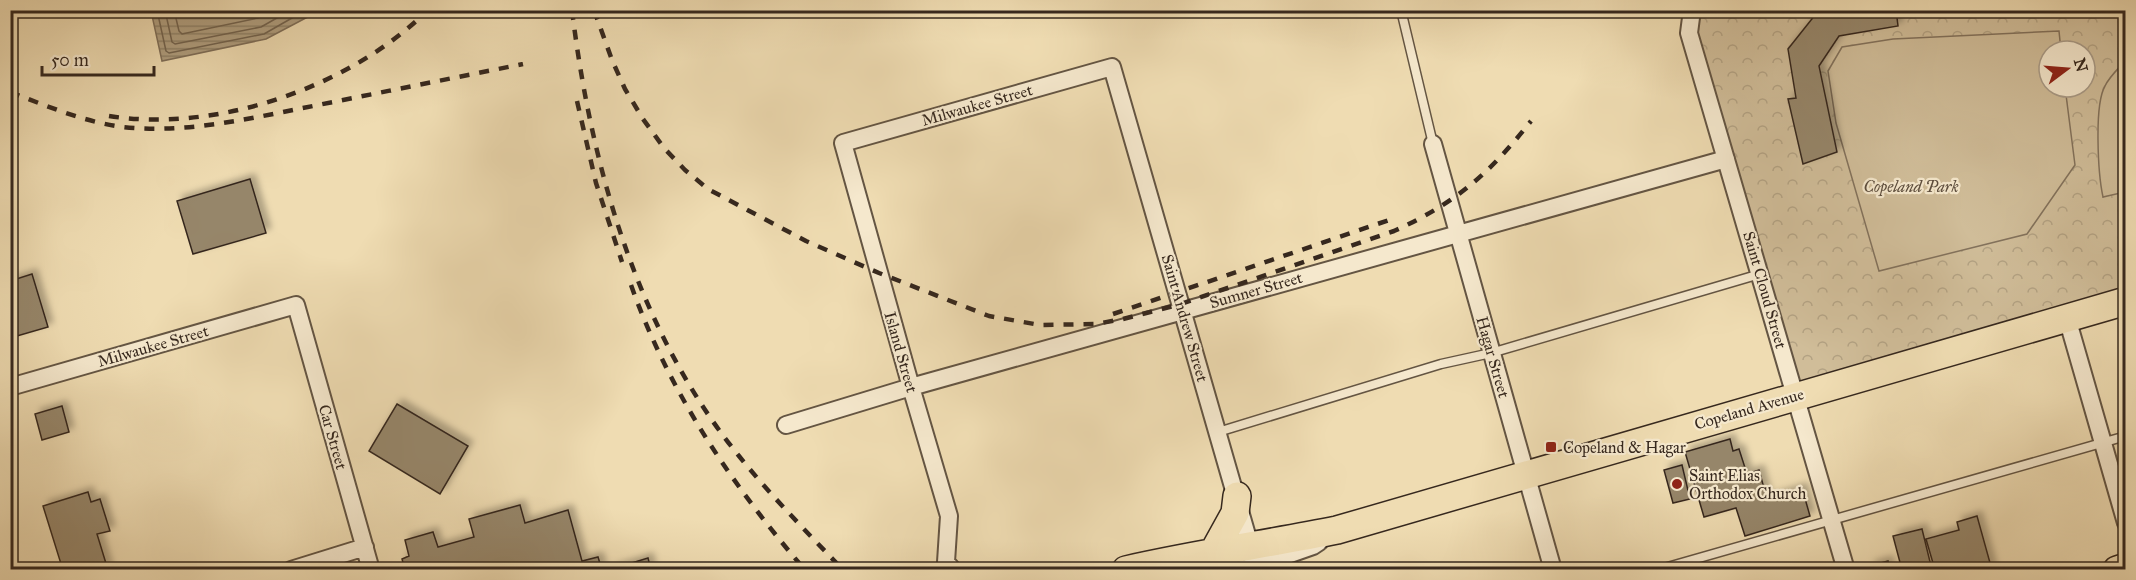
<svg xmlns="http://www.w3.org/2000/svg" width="2136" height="580" font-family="'IM FELL Great Primer',serif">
  <defs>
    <pattern id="park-crowns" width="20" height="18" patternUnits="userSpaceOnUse" patternTransform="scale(1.5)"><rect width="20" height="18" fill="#d0bd99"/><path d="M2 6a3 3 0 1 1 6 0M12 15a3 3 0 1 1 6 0" fill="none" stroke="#b3a283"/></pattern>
    <pattern id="water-rules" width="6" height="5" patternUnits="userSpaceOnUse" patternTransform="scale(1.5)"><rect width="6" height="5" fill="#b09f80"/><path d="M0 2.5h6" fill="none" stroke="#908268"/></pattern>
    <filter id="shadow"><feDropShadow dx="5" dy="-5" stdDeviation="3" flood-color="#0004"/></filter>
  </defs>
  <rect width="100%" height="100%" fill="#efdcb2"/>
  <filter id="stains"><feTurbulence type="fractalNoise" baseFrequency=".00333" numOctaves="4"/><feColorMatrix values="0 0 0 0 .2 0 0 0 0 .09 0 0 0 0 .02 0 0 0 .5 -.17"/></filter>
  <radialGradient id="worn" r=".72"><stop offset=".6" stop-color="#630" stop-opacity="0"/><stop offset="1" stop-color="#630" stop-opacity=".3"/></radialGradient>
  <path fill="url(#park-crowns)" stroke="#83725c" stroke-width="1.5" fill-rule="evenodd" d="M1692,11H2125V301L1795,395L1689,33ZM2049,51H2085V87H2049Z"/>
  <path fill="#d0bd99" stroke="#83725c" stroke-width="1.5" d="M2059,31L2061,51H2049V87H2065L2075,165L2027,234L1879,271L1836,123L1828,71L1842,47L1893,39Z
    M2125,61V192L2103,197C2098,174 2094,105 2105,86C2109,77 2119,68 2125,61Z"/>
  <path fill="url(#water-rules)" stroke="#7f6f59" stroke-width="1.5" d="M151,11V10L319,11L266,39L162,61Z"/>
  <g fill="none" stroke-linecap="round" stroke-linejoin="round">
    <path stroke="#73644f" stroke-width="1.5" d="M157,10L166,51L169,53L264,34L306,10
      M165,10L172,42L175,44L261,27L291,10
      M174,10L179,31L182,34L258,18L272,10"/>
  </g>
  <path fill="#96866b" stroke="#36281e" stroke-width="1.5" filter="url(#shadow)" d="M1819,10H1896L1898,26L1839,36L1819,66L1837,152L1803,164L1788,99L1796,98L1788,49Z
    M250,179L266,233L193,254L177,201Z
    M32,274L48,327L10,338V281Z
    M397,404L468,446L440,494L369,451Z
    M62,406L69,432L42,440L35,414Z
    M1730,439L1733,451L1739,449L1747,474L1759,470L1767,499L1802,488L1810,516L1745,536L1736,508L1704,517L1685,452Z
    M1682,465L1690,499L1673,503L1664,470Z
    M88,492L91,502L100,499L110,531L97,534L108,570H55L62,567L43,506Z
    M520,505L525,523L568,510L582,561L598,557L602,570H405L402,559L409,556L405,540L433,532L438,547L474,537L469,519Z
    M1977,516L1992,570H1935L1926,539L1959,530L1957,522Z
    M1922,529L1932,570H1902L1893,536Z
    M648,558L651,570H609Z
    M1888,561L1890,570H1871L1870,566Z"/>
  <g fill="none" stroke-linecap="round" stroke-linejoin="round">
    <g stroke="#645543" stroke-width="11">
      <path id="service" d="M1401,10L1433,144
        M1218,432L1441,364L1491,353L1760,274
        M1657,570L2126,436"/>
    </g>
    <g stroke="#645543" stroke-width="20">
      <path id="minor" d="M1692,10L1689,33L1846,570
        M1433,144L1553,570
        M2067,318L2126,523
        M10,387L296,305L371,570
        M786,425L911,387L1726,159
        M291,570L365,547
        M953,570L946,562L949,516L911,387L843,143L1112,67L1257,570
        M1235,570L1256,566L1313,546L1319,542"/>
    </g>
    <g stroke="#36281e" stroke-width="30">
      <path id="trunk" d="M1214,551L1235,513L1237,496
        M1126,570C1196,554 1267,544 1337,530L2126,301
        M2117,570L2126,567"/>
    </g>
    <use href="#service" stroke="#f5e8cd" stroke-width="8"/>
    <use href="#minor" stroke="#f5e8cd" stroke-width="16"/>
    <use href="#trunk" stroke="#efdcb2" stroke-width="27"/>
    <path stroke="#36281e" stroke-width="4.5" stroke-dasharray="10 10" stroke-linecap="butt" d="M572,10C591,167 638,332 739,456C771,496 808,533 843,570
      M594,10L612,60L625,89L643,119L664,148L685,170L708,189L806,241L879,273L989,316L1040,325L1096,324L1123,319L1181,304L1394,231C1456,203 1489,174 1531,121
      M10,92C47,106 84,122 123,127C187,134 251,118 313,106C383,92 453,78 523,64
      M577,101L596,183L622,262
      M109,116C218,133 350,87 428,10
      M631,285C669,392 731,484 805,570
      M1113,314L1392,219"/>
  </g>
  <g fill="#8f2418" stroke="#f5e8cd" stroke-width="2">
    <rect x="1545" y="441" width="12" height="12" rx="3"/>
    <circle cx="1677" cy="484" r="6"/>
  </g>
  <g text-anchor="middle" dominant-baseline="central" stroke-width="4.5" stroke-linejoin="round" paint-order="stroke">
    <g font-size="16" fill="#36281e" stroke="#f5e8cd">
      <text transform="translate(977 105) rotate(-16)">Milwaukee Street</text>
      <text transform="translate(1256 290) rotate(-16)">Sumner Street</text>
      <text transform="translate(1765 290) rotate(74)">Saint Cloud Street</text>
      <text transform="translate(1185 318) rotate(74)">Saint Andrew Street</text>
      <text transform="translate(153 346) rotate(-16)">Milwaukee Street</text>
      <text transform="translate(901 352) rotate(74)">Island Street</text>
      <text transform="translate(1493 357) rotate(74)">Hagar Street</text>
      <text transform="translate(1749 409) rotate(-16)">Copeland Avenue</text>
      <text transform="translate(333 437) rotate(74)">Car Street</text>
    </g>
    <g font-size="16" font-style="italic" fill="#5c4d3d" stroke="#f5e8cd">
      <text x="1911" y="186">Copeland Park</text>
    </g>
    <g font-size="16" fill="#36281e" stroke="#f5e8cd" text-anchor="start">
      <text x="1563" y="447">Copeland &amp; Hagar</text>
      <text x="1689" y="475">Saint Elias<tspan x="1689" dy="18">Orthodox Church</tspan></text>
    </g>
  </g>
  <rect width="2136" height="580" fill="none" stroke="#efdcb2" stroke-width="36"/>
  <rect x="12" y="12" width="2112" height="556" fill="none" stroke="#36281e" stroke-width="3"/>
  <rect x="18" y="18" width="2100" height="544" fill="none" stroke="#36281e" stroke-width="1.5"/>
  <g transform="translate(2067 69) rotate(74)"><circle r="28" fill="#f5e8cd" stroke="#a99b87" stroke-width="1.5"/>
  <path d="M0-4.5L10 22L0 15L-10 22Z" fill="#8f2418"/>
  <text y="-9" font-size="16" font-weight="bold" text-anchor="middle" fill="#36281e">N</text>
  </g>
  <path d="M42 66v9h112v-9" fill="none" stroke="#36281e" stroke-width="3"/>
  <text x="51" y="66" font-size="18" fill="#36281e" stroke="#f5e8cd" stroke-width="4.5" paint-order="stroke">50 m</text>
  <rect width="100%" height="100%" filter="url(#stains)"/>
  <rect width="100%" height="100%" fill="url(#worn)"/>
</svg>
